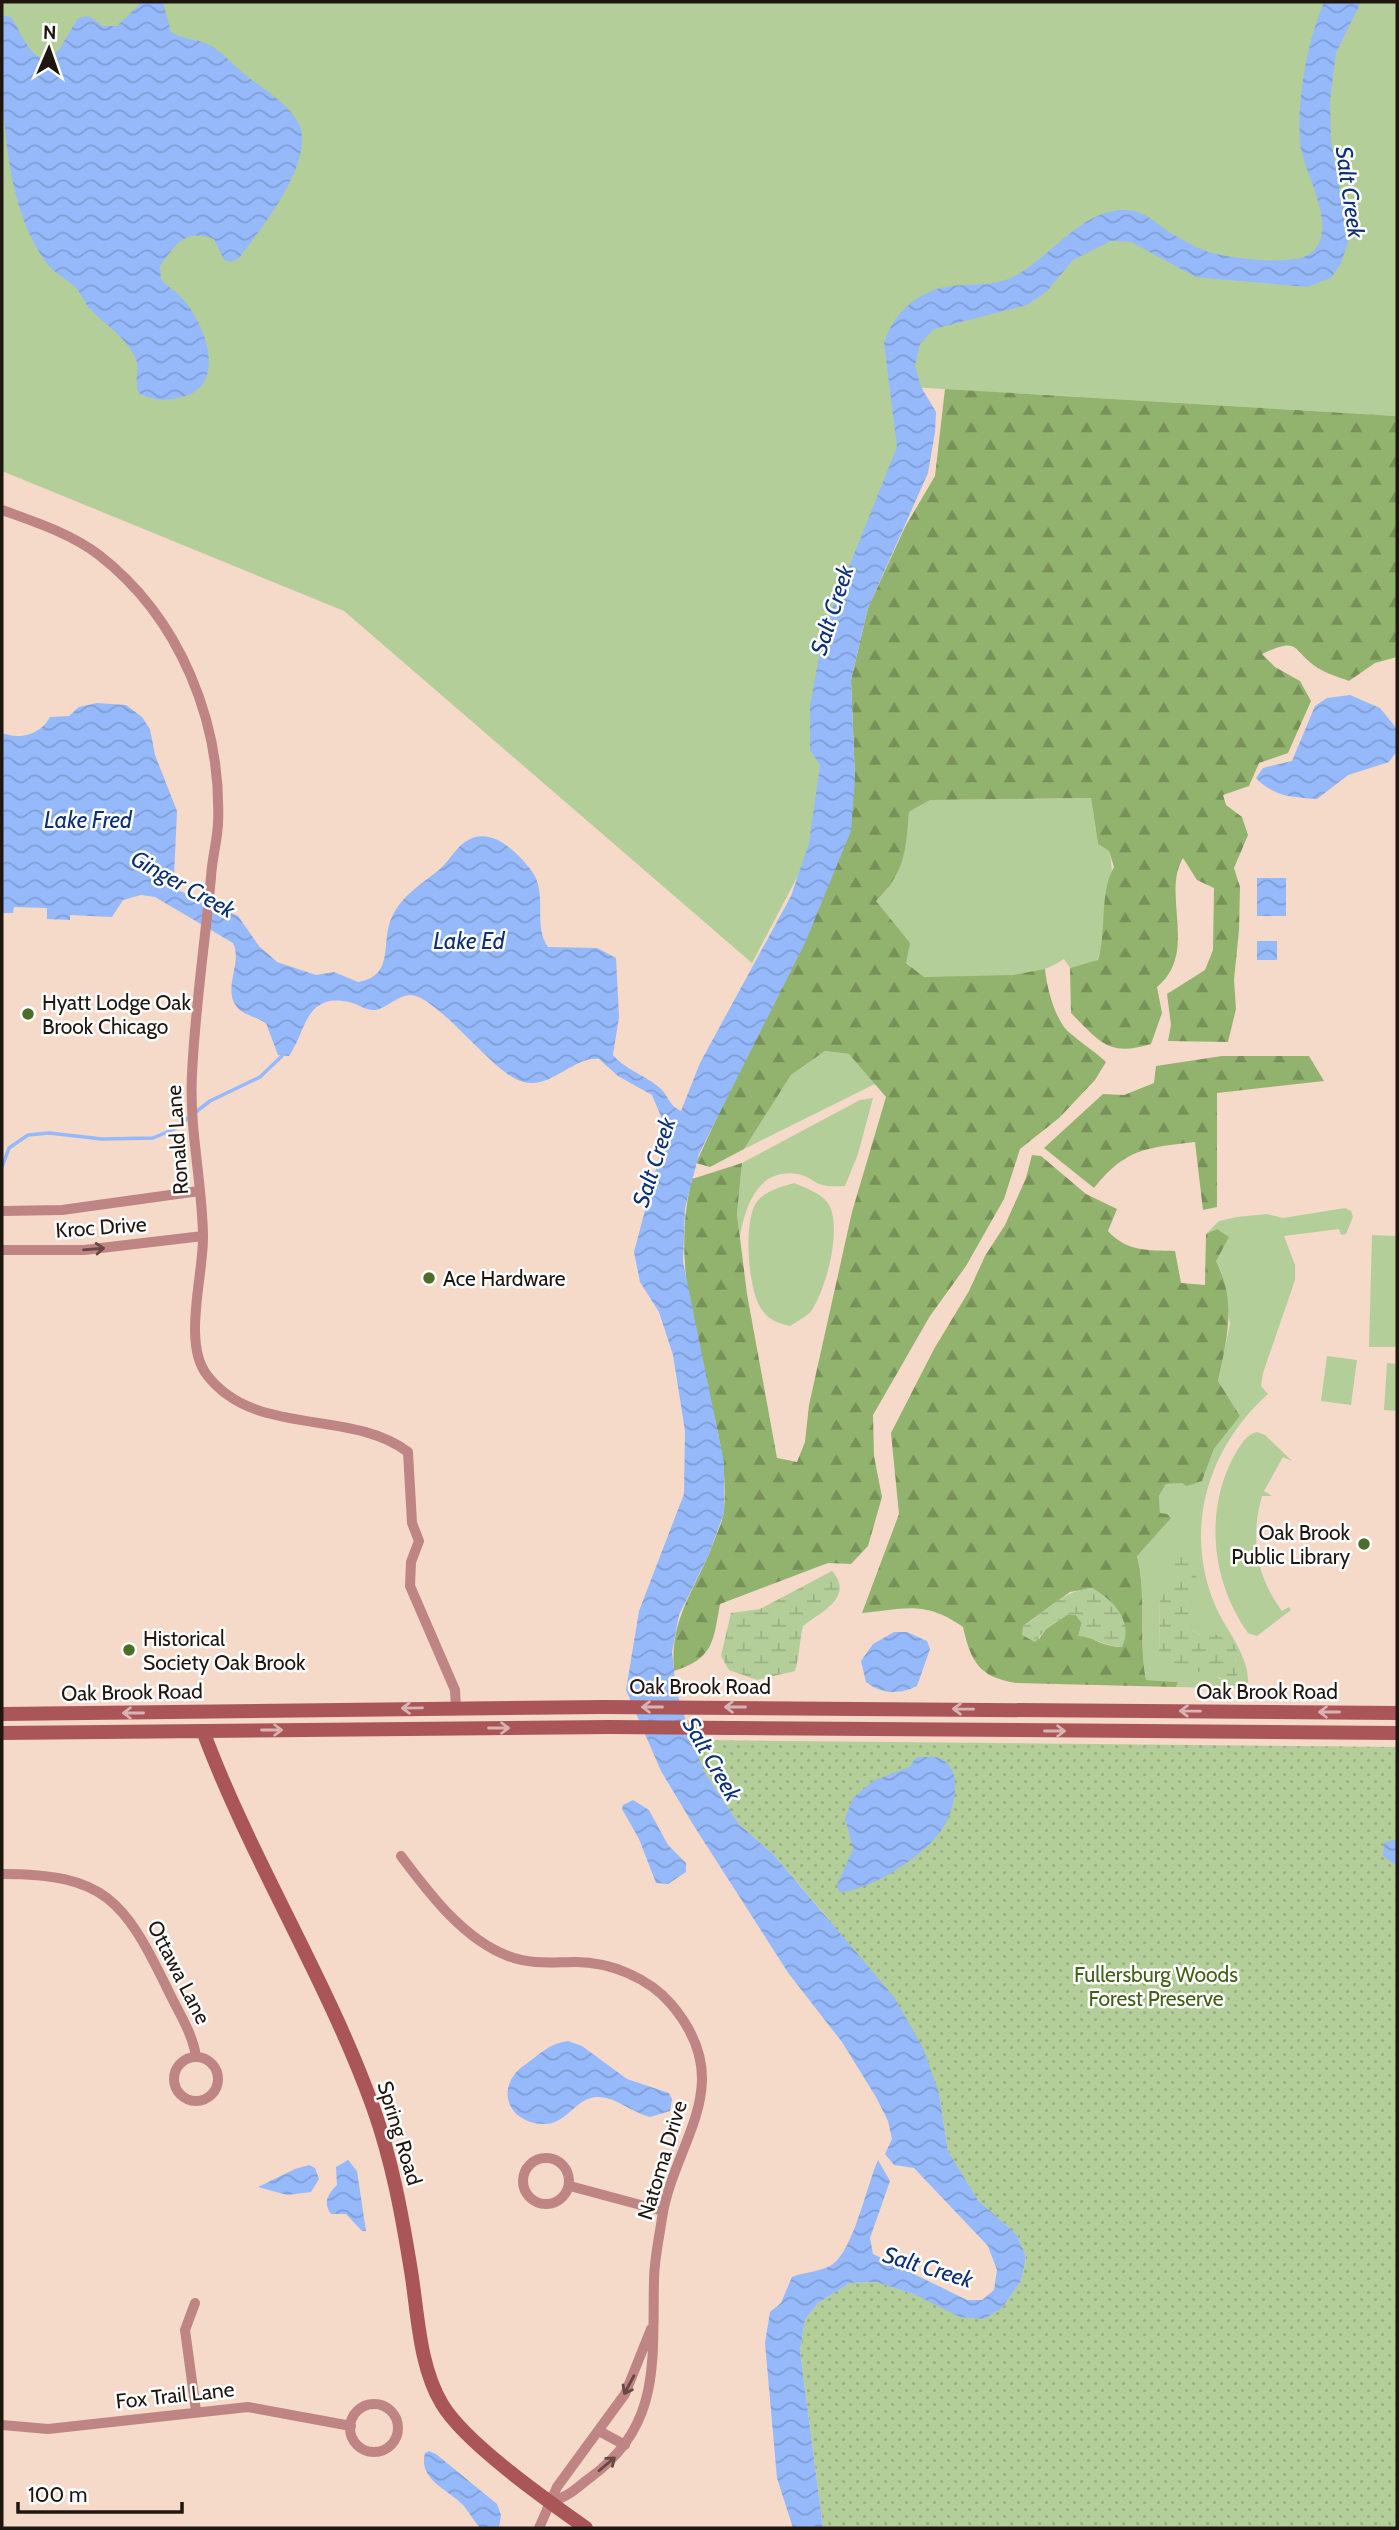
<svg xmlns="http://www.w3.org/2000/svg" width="1399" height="2530" font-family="Cabin,sans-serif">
  <defs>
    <pattern id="forest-firs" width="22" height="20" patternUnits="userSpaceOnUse" patternTransform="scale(1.75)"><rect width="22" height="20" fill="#92b36d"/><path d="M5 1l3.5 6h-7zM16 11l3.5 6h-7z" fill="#779158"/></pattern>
    <pattern id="wetland-marsh" width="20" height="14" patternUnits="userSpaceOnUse" patternTransform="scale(1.75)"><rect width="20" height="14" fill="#b4ce9a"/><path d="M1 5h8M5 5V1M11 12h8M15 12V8" fill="none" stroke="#9ab084"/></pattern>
    <pattern id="park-dots" width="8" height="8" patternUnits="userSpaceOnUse" patternTransform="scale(1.75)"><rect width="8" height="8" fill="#b4ce9a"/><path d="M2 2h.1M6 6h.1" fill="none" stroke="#9ab084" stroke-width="1.8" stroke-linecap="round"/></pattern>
    <pattern id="water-waves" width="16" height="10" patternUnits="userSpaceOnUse" patternTransform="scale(1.75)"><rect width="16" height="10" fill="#95b9fb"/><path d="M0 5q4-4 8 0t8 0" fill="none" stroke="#809ed6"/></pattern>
  </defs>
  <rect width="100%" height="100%" fill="#f5d9c9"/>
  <path fill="#b4ce9a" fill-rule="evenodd" d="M2,2H1397V416L894,386L905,450L824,772L813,847L752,963L344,611L2,471Z
    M1091,798L1098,844L1109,851C1117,879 1107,933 1097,961L1070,968L1064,959C1028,985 966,976 923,978L906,962L876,901C904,875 906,849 909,812L930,800Z
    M825,1051L849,1054L877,1083L744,1149L791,1075Z
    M873,1098L858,1154L845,1186C838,1186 829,1187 822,1185C815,1183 809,1177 802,1175C760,1165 746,1203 740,1236L737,1214L742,1163L860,1100Z
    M794,1183C805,1188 819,1192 827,1202C844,1223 826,1289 812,1310C807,1317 797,1321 790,1326C778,1323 770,1321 762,1310C748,1292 743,1223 756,1203C764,1191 781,1187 794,1183Z
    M1345,1208L1351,1211L1353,1217L1346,1234L1341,1235L1339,1229L1284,1236L1295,1265V1280L1263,1373L1261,1386L1268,1394C1208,1448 1183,1528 1215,1605C1227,1633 1251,1656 1248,1689L1176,1687L1178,1682L1146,1680C1138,1638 1147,1596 1137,1555L1160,1513L1159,1496L1166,1484L1202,1481L1214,1449L1240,1416L1218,1381L1230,1324L1222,1273L1216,1261L1217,1229L1206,1234L1219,1221L1237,1217L1267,1214L1283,1218ZM1180,1585L1192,1590V1630L1236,1657L1235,1663L1221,1679C1201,1669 1180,1666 1159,1655L1160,1595Z
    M1372,1235L1397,1236V1347H1369Z
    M1327,1356L1357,1360L1351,1405L1321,1401Z
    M1387,1363L1397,1364V1411L1384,1410Z
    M1257,1432L1265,1435L1292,1461L1283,1457L1264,1491L1272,1496H1262C1250,1538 1256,1576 1282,1611L1289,1607L1291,1610L1257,1636L1248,1633C1211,1581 1204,1510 1235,1454C1241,1445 1246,1434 1257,1432Z"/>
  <path fill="url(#forest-firs)" fill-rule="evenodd" d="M945,389L1397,416V657L1375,663L1349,681C1339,677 1327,674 1318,668C1291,651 1302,635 1262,654L1275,667L1300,681L1311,701L1288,753L1259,763L1249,786L1223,795L1226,805L1242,817L1248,835L1234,868L1240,887L1239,930L1234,980L1236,1009L1228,1042L1168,1041L1171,1025L1167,994L1205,970L1213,950L1214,888L1197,880L1183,858C1161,894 1199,953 1157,987L1162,1013L1151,1044C1109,1057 1100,1042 1071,1013L1070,968L1098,960C1107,931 1099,893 1114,867L1109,851L1098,844L1091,798L930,800L909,812C906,851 905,873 876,901L910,943L906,963L924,977L1013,975L1045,969C1047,988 1053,1011 1064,1027C1071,1036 1096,1052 1106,1062L1095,1080L1059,1118L1020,1149L1004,1199L966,1266L930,1316L873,1415L874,1456L882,1497L868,1546L851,1564L828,1563L720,1604C713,1642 714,1658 674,1671C669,1617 697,1588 714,1541C718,1531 723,1520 724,1510C728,1466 716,1422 705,1379C689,1313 675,1245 692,1179L742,1163L737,1214L747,1294L777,1458L797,1462L805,1442L809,1405L852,1212L886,1097L849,1054L825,1051L791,1075L744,1149L710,1167L696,1163L746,1055L855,779L851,680L868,608L905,527L935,476Z
    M1222,1056H1309L1324,1081L1217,1093V1207L1203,1210L1195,1142C1146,1148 1126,1148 1094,1188L1044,1148L1103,1094L1124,1095L1154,1083L1156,1066Z
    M1032,1155L1041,1156L1086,1194L1117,1209L1108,1231C1127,1252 1147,1250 1175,1251L1181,1283L1205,1285L1206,1234L1217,1229L1229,1237L1216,1261C1237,1302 1227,1339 1218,1381L1240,1416L1214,1449L1202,1481L1187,1486L1182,1483L1166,1484L1159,1496L1160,1513L1167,1514L1171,1518L1137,1556C1147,1596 1138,1638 1146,1680L1178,1682L1176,1687L1016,1683C979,1677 971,1662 963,1627C924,1600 905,1609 862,1613L899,1514L891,1433L934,1349L969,1291L985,1256L1005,1225L1026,1178ZM1092,1588C1121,1607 1123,1613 1122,1647C1107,1647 1090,1640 1080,1629L1082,1623L1076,1615L1068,1614L1046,1629L1039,1639L1023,1626L1070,1592Z"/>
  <path fill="url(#wetland-marsh)" d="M1177,1549L1190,1550L1195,1561L1197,1586L1192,1591V1630L1200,1635L1211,1632L1233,1643L1237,1649L1235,1663L1240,1671L1234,1679C1221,1681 1170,1664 1159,1655L1160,1595L1163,1588L1180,1585L1172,1553Z
    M832,1571C855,1597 821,1612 803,1626C799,1642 800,1655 795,1671L757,1680L729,1670L721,1656L731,1613L760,1609Z
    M1092,1588C1113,1601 1134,1620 1122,1647C1105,1647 1095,1637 1078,1636L1082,1623L1076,1615L1068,1614L1046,1629L1035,1642L1022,1635L1023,1626C1046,1612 1063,1590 1092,1588Z"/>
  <path fill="url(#park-dots)" d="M692,1740L1397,1747V2528H823L800,2351L805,2320L818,2303L850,2283L876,2282L916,2295L1002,2308L1021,2281L1026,2257L1017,2235L978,2200L948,2151L939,2093L827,1917L774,1855L739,1824L704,1771Z"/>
  <path fill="url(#water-waves)" d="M163,2L171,32C183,40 198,38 211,46C225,54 235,67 248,77C265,90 289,104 299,124C316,161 260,230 239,258L232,262L224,260L214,239C185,228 176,244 160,266L161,279C167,287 175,290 181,297C205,322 229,385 182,397C168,401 152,401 139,393C133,383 141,369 135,357C124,335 104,324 88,307C84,301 81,294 77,289C68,280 56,274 48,265C0,203 2,94 2,15L11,17C21,31 27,54 45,60L59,50L78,18L89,16L103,26H117L141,3Z
    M1324,2H1361L1336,53L1330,101L1331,141L1340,190L1348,203L1353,228L1341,263L1331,278L1307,287L1196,277L1131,242L1111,241L1073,260L1046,292L1027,305L934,329L920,344L915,366L921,387L936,412L935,432L928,473L868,608L851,680L855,779L851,831L805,943L699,1154L685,1208L683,1262L724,1462V1513L709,1554L679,1615L672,1652L676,1690L692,1740L704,1771L739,1824L774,1855L894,1997L923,2048L939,2093L948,2151L978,2200L1017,2235L1026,2257L1021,2281L1002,2308L984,2319L960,2317L916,2295L876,2282L850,2283L818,2303L805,2320L800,2351L823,2528H793L777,2478L765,2343L770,2312L781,2303L792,2277C804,2272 819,2272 830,2266C853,2254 867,2184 878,2160L890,2181L870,2238L873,2254L967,2300H982L994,2290L997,2270L988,2246L914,2168L894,2165L885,2154L892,2139L888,2121L876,2097L842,2042L789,1974L694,1826L661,1771L626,1690L639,1611L684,1494L685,1431L673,1355L659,1312L640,1282L634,1252L657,1165L664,1131L663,1121L652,1095L618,1076L599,1059C572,1055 547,1097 514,1078C487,1064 435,995 410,995C397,996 388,1007 376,1010C365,1011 359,1004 349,1002C305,992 306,1032 289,1056L278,1055L266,1023C257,1017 243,1015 237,1007C222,989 243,962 233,943L155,897L141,895L123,900L112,917L70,915V920L47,919V908L14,907L13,913H2V733C20,740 40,735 50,717L69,716L79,707L97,703L126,705L142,717L150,729L155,755L177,811L174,876L180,891L238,916L259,946L277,962L316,975L334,972L358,982C396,976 380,941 392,917C402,895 422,884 440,869C449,861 455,849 465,842C490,824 517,852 531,870C549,893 532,925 548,947L597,948L616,958L619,1017L613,1055C629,1073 649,1076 663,1091C670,1100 670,1106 681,1111L700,1063L791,896L809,843L820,765L810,750V706L824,629L897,447L884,343C891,320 905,304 927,293C952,280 986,289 1011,278C1048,261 1087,201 1133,211C1150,214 1163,230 1178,237C1188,243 1201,250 1212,253C1234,258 1293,267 1311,253C1341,229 1302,171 1300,142C1297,98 1307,42 1324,2Z
    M1350,695L1380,708L1397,729V751L1389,762L1348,775L1317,799C1292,797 1274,797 1256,778L1263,768L1292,761L1315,706L1327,698Z
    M1257,878H1286V916H1257Z
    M1257,941H1277V960H1257Z
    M894,1632H907L927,1641L930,1649L917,1686C900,1695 881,1694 866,1682L861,1661L873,1644Z
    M917,1757C923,1758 933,1756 939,1758C967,1769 953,1815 940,1832C922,1857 870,1891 839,1892L837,1885L853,1849L845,1818L853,1798L873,1781L909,1767Z
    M633,1800L649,1810L668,1845L686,1863V1872L668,1884L656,1883L639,1839L622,1809L623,1805Z
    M1397,1839V1866L1383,1856L1384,1843Z
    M568,2041L582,2046L627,2079L669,2093L672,2099L670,2111L650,2117C633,2113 617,2098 600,2097C576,2095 569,2124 544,2124C506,2123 494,2085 526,2064C540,2054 550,2043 568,2041Z
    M348,2160L357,2171L366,2231H362L346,2214H331C322,2202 329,2193 337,2185L336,2167Z
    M309,2165L315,2168L319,2179L311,2192L287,2195L258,2187L295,2169Z
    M429,2451L436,2454L497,2504L501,2515L499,2528H480C474,2521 469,2512 463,2505C448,2489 418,2480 425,2453Z"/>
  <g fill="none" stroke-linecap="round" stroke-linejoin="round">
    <path stroke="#95b9fb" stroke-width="3.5" d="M2,1167L9,1148L28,1135L49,1133L102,1139L153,1138L174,1129L210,1101L260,1077L282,1056"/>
    <path stroke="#bf8484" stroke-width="10" d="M2,510C35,522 70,533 99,555C180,618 222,722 218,824C217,842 212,859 211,877C205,943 195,1008 192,1074C189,1128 202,1181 203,1235C204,1274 182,1343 207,1375C255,1438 350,1408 408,1452L412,1523L419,1541L411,1562L410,1586L455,1690L456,1708
      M2,1211L62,1210L199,1191
      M2,1250H84L203,1236
      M401,1856C429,1893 463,1939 508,1956C531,1965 553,1962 576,1962C610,1962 649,1978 671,2004C740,2085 674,2140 662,2218C659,2239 654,2260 654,2281C652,2360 662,2425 591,2477C577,2487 568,2498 551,2501
      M2,1874C105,1874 124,1900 167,1988C177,2010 193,2033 196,2057
      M174 2079a22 22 0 1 1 44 0a22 22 0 1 1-44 0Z
      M523 2181a23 23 0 1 1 46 0a23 23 0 1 1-46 0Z
      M570,2186L663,2211
      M195,2303L185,2330L196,2411
      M350 2428a24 24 0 1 1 48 0a24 24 0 1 1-48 0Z
      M2,2425L48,2429L248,2407L351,2426
      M599,2431L625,2445
      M539,2528L557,2487L625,2394L651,2329"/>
    <path stroke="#aa5659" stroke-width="14" d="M2,1714L603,1707L1397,1713
      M203,1731C251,1860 326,1977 373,2107C392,2160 402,2215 411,2271C418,2314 419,2366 442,2404C465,2443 548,2501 586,2528
      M2,1733L609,1727L1397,1733"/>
  </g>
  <defs><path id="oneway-shaft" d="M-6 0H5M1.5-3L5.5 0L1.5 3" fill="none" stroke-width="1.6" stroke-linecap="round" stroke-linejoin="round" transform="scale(1.75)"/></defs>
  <g stroke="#674844">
    <use href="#oneway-shaft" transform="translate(94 1249) rotate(-5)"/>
    <use href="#oneway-shaft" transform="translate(629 2385) rotate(118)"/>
    <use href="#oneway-shaft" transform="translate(607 2464) rotate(-40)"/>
  </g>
  <g stroke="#d9b3b4">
    <use href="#oneway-shaft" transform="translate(652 1707) rotate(180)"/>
    <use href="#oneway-shaft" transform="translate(735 1707) rotate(-180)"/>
    <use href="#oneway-shaft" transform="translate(412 1708) rotate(179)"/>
    <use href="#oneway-shaft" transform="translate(963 1709) rotate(-179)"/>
    <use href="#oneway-shaft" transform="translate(1190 1711) rotate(-179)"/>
    <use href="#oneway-shaft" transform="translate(1329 1712) rotate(-180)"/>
    <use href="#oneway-shaft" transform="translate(133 1713) rotate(180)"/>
    <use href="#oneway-shaft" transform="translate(499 1728)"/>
    <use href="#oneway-shaft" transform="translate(272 1730)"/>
    <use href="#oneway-shaft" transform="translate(1055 1731)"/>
  </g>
  <g fill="#4b6f28" stroke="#fff" stroke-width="2.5">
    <circle cx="28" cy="1014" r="7"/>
    <circle cx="429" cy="1278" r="7"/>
    <circle cx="1364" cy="1544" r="7"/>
    <circle cx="129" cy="1650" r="7"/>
  </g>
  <g text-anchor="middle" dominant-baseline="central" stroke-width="5" stroke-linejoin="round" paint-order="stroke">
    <g font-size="21" fill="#1f1610" stroke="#fff" text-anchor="start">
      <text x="42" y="1002">Hyatt Lodge Oak<tspan x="42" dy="24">Brook Chicago</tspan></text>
      <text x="443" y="1278">Ace Hardware</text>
      <text x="1350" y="1532" text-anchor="end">Oak Brook<tspan x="1350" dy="24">Public Library</tspan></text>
      <text x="143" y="1638">Historical<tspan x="143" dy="24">Society Oak Brook</tspan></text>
    </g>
    <g font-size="21" fill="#1f1610" stroke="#fff">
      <text transform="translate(177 1140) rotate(-94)">Ronald Lane</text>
      <text transform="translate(101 1227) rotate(-4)">Kroc Drive</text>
      <text x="700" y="1686">Oak Brook Road</text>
      <text x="1267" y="1691">Oak Brook Road</text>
      <text transform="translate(132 1692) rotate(-1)">Oak Brook Road</text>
      <text transform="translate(179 1972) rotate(63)">Ottawa Lane</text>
      <text transform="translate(400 2133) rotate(73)">Spring Road</text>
      <text transform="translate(662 2160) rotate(-73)">Natoma Drive</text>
      <text transform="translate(175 2395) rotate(-6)">Fox Trail Lane</text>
    </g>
    <g font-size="21" fill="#426016" stroke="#fff">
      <text x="1156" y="1974">Fullersburg Woods<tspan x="1156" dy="24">Forest Preserve</tspan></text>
    </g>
    <g font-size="23" font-style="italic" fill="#0b2f79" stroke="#fff">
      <text transform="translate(1350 192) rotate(82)">Salt Creek</text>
      <text transform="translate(832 610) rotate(-72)">Salt Creek</text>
      <text x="88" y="820">Lake Fred</text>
      <text transform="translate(183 884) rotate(29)">Ginger Creek</text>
      <text x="469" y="941">Lake Ed</text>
      <text transform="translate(654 1162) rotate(-72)">Salt Creek</text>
      <text transform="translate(712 1759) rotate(60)">Salt Creek</text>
      <text transform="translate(928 2267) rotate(17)">Salt Creek</text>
    </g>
  </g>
  <rect width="1399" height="2530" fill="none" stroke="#1f1610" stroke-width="7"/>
  <g transform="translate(49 49) rotate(2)" stroke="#ffffff" stroke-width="5" paint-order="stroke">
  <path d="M0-5L12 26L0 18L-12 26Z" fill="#1f1610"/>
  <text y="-10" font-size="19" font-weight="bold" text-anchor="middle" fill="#1f1610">N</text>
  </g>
  <path d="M18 2502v10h164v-10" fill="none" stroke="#1f1610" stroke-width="3.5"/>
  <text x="28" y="2502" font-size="21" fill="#1f1610" stroke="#ffffff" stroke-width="5" paint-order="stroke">100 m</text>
</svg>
